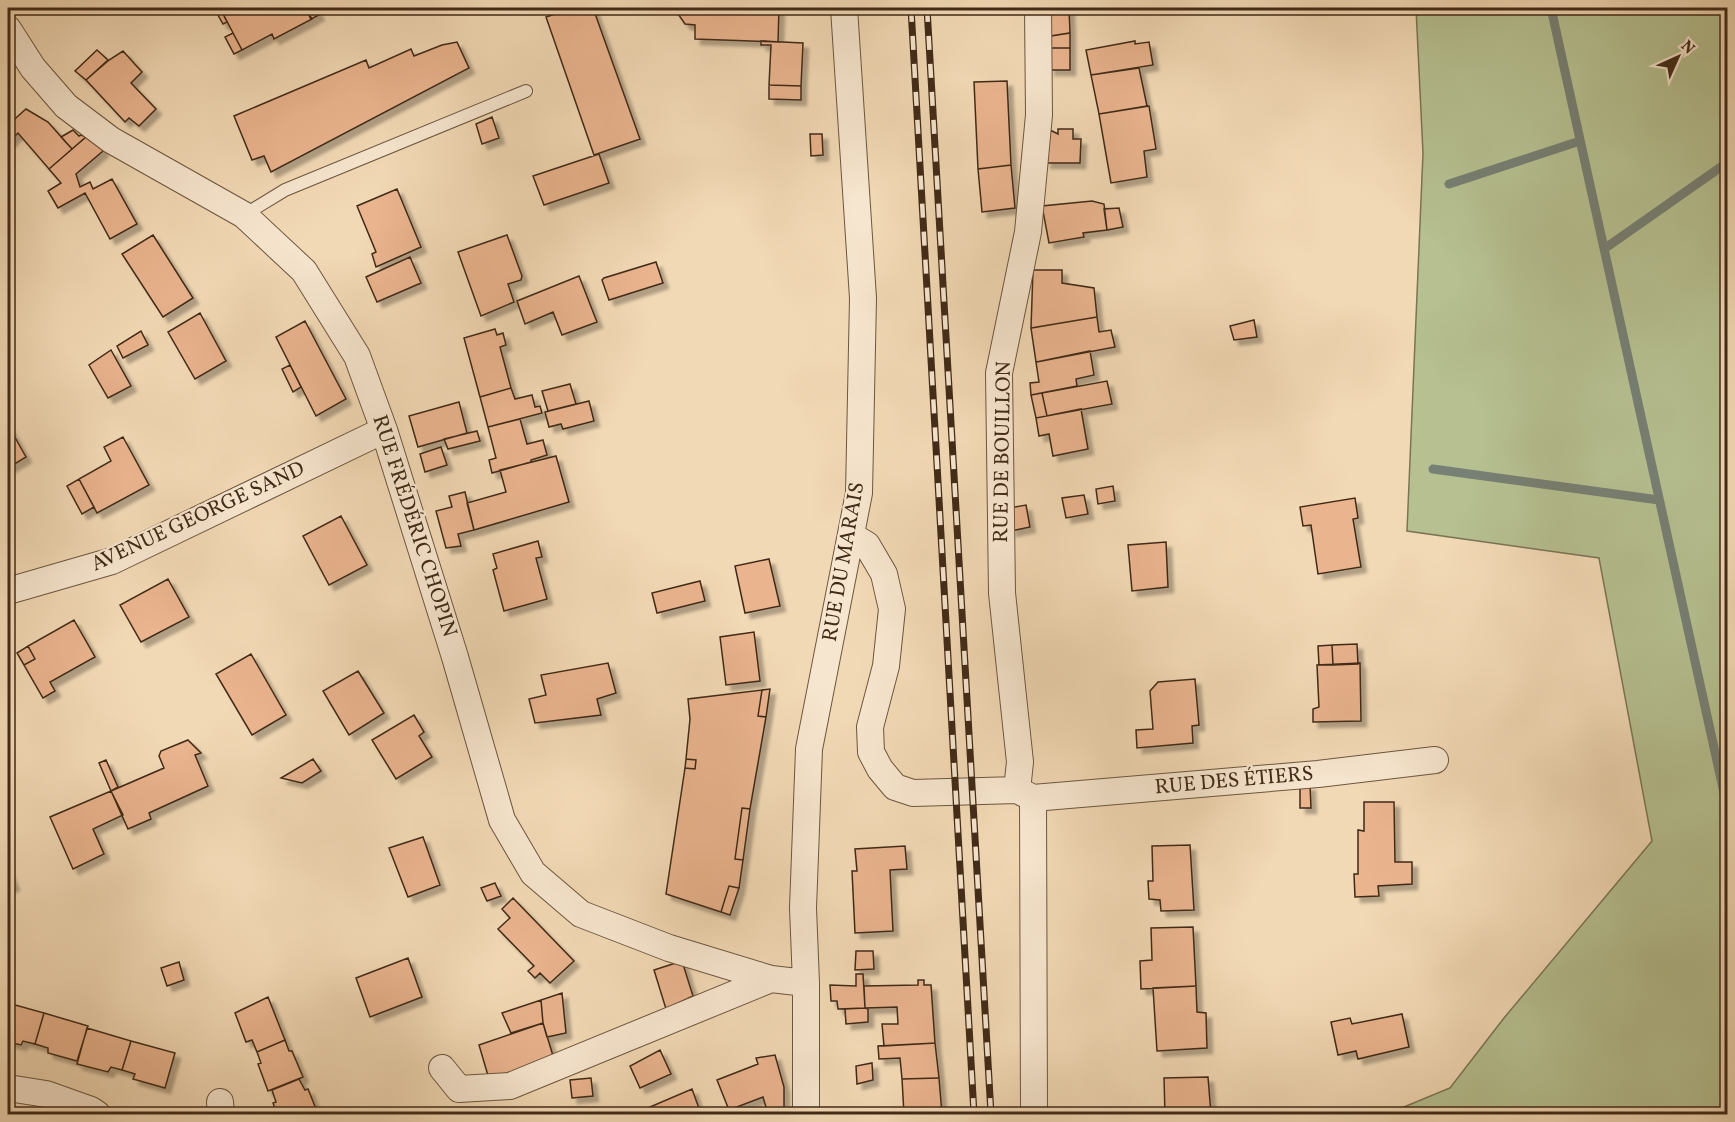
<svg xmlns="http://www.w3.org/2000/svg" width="1735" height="1122" font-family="Vollkorn,serif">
  <defs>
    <filter id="shadow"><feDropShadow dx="5.5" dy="5.5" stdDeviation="1.5" flood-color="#0004"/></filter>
  </defs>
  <rect width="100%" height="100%" fill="#f2d9b5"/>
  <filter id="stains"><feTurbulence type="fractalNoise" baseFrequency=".00333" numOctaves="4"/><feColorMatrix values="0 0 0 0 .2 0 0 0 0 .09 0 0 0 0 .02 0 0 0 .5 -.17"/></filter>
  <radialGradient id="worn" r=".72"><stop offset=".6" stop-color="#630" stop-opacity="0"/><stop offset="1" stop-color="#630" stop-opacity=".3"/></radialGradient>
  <path fill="#b6c091" stroke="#7b7554" stroke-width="1.5" d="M1416,8H1727V1114H1387L1450,1088L1504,1018L1652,841L1599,558L1407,531L1423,153Z"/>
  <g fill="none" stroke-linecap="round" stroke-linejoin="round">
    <path stroke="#778074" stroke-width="9" d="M1551,8L1728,811
      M1449,184L1580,141
      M1604,249L1728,162
      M1433,469L1659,500"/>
  </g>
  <path fill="#eab48e" stroke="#402a18" stroke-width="1.5" filter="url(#shadow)" d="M214,8H220L227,22L223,24Z
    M220,8H305L312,19L274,39L272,34L242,50Z
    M305,8H315L319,15L311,19Z
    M573,8H593L640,139L594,155L546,17Z
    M674,8H779L778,42L695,39V25L685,24Z
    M1050,8H1069L1070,33L1051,36Z
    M233,33L242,50L234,54L225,37Z
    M1070,33V48H1050L1051,36Z
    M761,41L803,43L801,86L769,85L771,45H761Z
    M1135,41V44L1149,42L1153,65L1091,75L1086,50Z
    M457,42L469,68L271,172L264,156L252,160L234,116L366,60L369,68L411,49L414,56L442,45Z
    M1050,48H1070V70H1049Z
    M97,50L108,60L86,80L75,71Z
    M123,51L142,72L131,83L156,109L139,126L129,118L125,122L86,80L109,60Z
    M1139,68L1147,106L1099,114L1091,75Z
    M1007,81L1011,165L978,169L974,82Z
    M769,85L801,86V100L769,99Z
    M1149,106L1156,149L1144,151L1147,177L1111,183L1099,114Z
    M26,109L48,122L72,149L49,169L18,133L8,143V125Z
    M492,117L499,138L482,144L476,124Z
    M1058,129H1073V139H1081L1080,163H1045L1050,130L1058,134Z
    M73,130L79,136L81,135L86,137L72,149L61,137Z
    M810,134H822L823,155L811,156Z
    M86,137L102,147L103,151L76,174L80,187L90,182L93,189L112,179L137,224L110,239L85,193L58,208L48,191L61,183L49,169Z
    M599,154L609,183L544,205L533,176Z
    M1011,165L1015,208L982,212L978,169Z
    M397,189L421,247L376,267L372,254L376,252L357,206Z
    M1092,201L1104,204L1107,230L1083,233L1084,237L1049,243L1042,206Z
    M1119,208L1123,227L1107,230L1104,209Z
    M153,235L193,298L163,317L122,254Z
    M507,235L522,276L521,280L508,284L514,302L481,316L458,252Z
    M410,257L421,283L377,302L366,277Z
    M656,262L663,283L609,300L602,280L604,278Z
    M1033,270H1062V283L1094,288L1097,317L1031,328Z
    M579,276L597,322L562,335L553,312L525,324L517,301Z
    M200,313L226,361L195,379L168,332Z
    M1097,317L1099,332L1111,330L1115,347L1036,362L1031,328Z
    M1254,320L1257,337L1234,340L1230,326Z
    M305,321L346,399L316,416L276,337Z
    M495,329L497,335L503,333L506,345L500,347L511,388L480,397L464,338Z
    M141,331L148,345L123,358L117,346Z
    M111,350L131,386L108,398L89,365Z
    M1090,351L1094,375L1076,379L1077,386L1031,395L1030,383L1039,382L1036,362Z
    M290,365L301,387L293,392L282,369Z
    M1107,381L1112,404L1047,416L1042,393Z
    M570,384L576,404L548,411L542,391Z
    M511,388L515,399L532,395L535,407L540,406L542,413L488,427L480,397Z
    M1042,393L1047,416L1036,418L1031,395Z
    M589,401L594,421L563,429L561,424L549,427L545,412Z
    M459,402L467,433L418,447L409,416Z
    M1081,409L1088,449L1053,456L1049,434L1039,436L1036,418Z
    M520,419L527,444L543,440L547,455L531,460V462L492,473L489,460L496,458L488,427Z
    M8,425L26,457L8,468Z
    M477,431L480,441L448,449L444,439Z
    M123,437L149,485L97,513L79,479L111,461L104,447Z
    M441,447L447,465L425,472L420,454Z
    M556,456L569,502L474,530L467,503L506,492L500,470Z
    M79,479L94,507L82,514L67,486Z
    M1113,486L1115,501L1098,504L1096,489Z
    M465,492L474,530L458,534L461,546L446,548L436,511L452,507L449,496Z
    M1084,495L1088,514L1066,518L1062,498Z
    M1355,498L1358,518L1353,519L1361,567L1318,574L1311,525L1303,526L1300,507Z
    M1026,505L1030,527L1011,531L1009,508Z
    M341,516L367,565L329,585L303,536Z
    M538,541L542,557L536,558L547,599L504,611L493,570L497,568L493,554Z
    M1166,542L1168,587L1132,591L1128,545Z
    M769,559L780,606L745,613L735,566Z
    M168,579L189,617L141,642L120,605Z
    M700,581L705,601L657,613L652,593Z
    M74,620L95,657L50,682L55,691L43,698L24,665L35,659L28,646Z
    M754,632L760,681L726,685L720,637Z
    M1357,644L1358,664L1333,665L1332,645Z
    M1332,645L1333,665H1319L1318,646Z
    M28,646L35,659L24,665L17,653Z
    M251,654L286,715L252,735L216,674Z
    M608,663L616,693L597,699L601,715L535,723L529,699L546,695L541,675Z
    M1360,663L1361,721L1313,722V709L1319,707L1317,665Z
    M358,671L384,713L349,735L323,691Z
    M1195,679L1199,725L1192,726L1193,743L1137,748L1136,730L1153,729L1150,691L1158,682Z
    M770,689L766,717L758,716L762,690Z
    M762,690L758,716L766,717L750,809L742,808L735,859L743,860L739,888L729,886L721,912L666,894L685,768L695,769L696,760L686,759L690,719L688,699Z
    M414,715L424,732L419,736L432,757L396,779L372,740Z
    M188,740L201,753L195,755L208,786L149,813L151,819L128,829L111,791L164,768L159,756L161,751Z
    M313,759L321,771L302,783L281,778Z
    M686,759L696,760L695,769L685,768Z
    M106,760L118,787L111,791L99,763Z
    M1310,785L1311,808H1300V786Z
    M111,791L123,815L93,829L104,854L73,869L50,817Z
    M1364,802H1394L1395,862H1412V884L1378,886L1379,896L1355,897L1354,874H1358V830L1364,831Z
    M742,808L750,809L743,860L735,859Z
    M423,837L440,885L408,897L389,848Z
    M1190,845L1194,910L1161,911L1160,900L1149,899L1148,881H1153L1152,846Z
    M905,846L907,869L890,870L893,931L855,933L852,871H857L855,849Z
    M8,870L14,885L8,888Z
    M495,883L501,896L487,901L481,888Z
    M729,886L739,888L730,915L721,912Z
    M513,898L574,961L550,983L540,973L535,978L528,971L534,966L498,929L510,918L502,909Z
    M1193,927L1196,986L1141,989L1140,961L1152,960L1151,928Z
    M856,951H873L874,969L855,970Z
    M408,958L422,997L370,1017L356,978Z
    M682,961L693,996L666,1009L654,970Z
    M179,962L184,980L167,986L161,968Z
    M856,974H863L865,1008L838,1009L837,1001H831L830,985L856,986Z
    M918,980H924V985H931L935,1043L884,1046L882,1024H898L897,1007L865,1008L864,986L918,985Z
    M1196,986L1197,1012L1206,1013L1207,1048L1157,1051L1153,988Z
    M562,993L566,1033L547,1037L543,1023L541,1000Z
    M268,997L285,1040L257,1052L252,1040L246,1042L235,1013Z
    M541,1000L543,1023L511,1033L502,1013Z
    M8,1003L44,1013L35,1044L23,1041L21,1045L8,1042Z
    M865,1008L868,1009V1022L846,1024L845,1009Z
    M44,1013L88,1026L77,1061L48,1053V1048L35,1044Z
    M1402,1014L1409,1047L1358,1059L1356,1051L1338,1055L1331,1022L1350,1018L1352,1024Z
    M543,1023L554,1059L489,1079L479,1045Z
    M87,1028L131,1041L122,1070L111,1067L108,1072L77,1064Z
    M285,1040L289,1051H292L303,1077L268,1091L258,1064L261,1063L257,1052Z
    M131,1041L175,1053L165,1088L133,1079L135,1074L122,1070Z
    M935,1043L939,1078L902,1079L900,1058L879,1059L878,1046Z
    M660,1050L671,1074L640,1088L630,1066Z
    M775,1055L784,1087V1108L768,1114L763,1097L729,1110L717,1080L758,1064L756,1058Z
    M872,1063L873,1080L857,1084L856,1066Z
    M1208,1077L1211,1114H1165L1164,1078Z
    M591,1078L593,1096L572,1098L570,1080Z
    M939,1078L942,1114H904L902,1079Z
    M299,1079L305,1090L308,1089L318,1114H277L273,1103L276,1102L272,1090Z
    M692,1089L701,1114H651L650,1107Z"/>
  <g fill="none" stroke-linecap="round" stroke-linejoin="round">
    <g stroke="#6c563f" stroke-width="14">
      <path id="lane" d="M244,215L285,190L526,91"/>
    </g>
    <g stroke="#6c563f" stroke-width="28">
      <path id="street" d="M8,29L33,68L66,106L111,140L244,215L304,271L357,356L384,430L455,657L502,820L533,873L581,914L669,948L771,979L806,983
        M852,536L867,545L884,574L892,609L886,666L870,727L871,752L880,769L895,787L913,793L1017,790L1033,798L1034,1114
        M8,591L112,561L384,430
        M1017,790L1020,762L1002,593L999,373L1028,232L1039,115L1038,8
        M1033,798L1318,774L1435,760
        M442,1068L459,1089L510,1086L771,979
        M8,1088L46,1094L91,1110L97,1114
        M220,1102L221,1114
        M806,1114V983L803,908L809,749L859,493L863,298L844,8"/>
    </g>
    <use href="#lane" stroke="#f7e6cf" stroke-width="12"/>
    <use href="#street" stroke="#f7e6cf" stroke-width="26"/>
    <g stroke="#402a18" stroke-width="7">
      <path id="rail" d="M911,8L974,1114
        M927,8L991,1114"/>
    </g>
    <use href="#rail" stroke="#f7e6cf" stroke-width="4.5" stroke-dasharray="14" stroke-linecap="butt"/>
  </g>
  <g text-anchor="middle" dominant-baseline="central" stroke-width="4.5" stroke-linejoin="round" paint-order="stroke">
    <g font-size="21" fill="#402a18" stroke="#f7e6cf">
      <text transform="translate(1003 452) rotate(-89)">RUE DE BOUILLON</text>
      <text transform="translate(198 517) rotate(-25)">AVENUE GEORGE SAND</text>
      <text transform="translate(414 526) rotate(72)">RUE FRÉDÉRIC CHOPIN</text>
      <text transform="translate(844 562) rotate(-80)">RUE DU MARAIS</text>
      <text transform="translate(1234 781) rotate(-5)">RUE DES ÉTIERS</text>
    </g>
  </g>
  <rect width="1735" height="1122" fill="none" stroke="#f2d9b5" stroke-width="30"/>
  <rect x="9" y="9" width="1717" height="1104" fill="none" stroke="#402a18" stroke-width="3"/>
  <rect x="15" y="15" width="1705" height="1092" fill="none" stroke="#402a18" stroke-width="1.5"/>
  <g transform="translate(1678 57) rotate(45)" stroke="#f7e6cf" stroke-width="4.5" paint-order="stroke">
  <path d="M0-4.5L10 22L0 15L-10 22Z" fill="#402a18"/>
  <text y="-9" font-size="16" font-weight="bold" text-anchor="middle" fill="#402a18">N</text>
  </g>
  <rect width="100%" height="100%" filter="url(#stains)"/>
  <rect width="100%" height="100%" fill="url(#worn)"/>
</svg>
